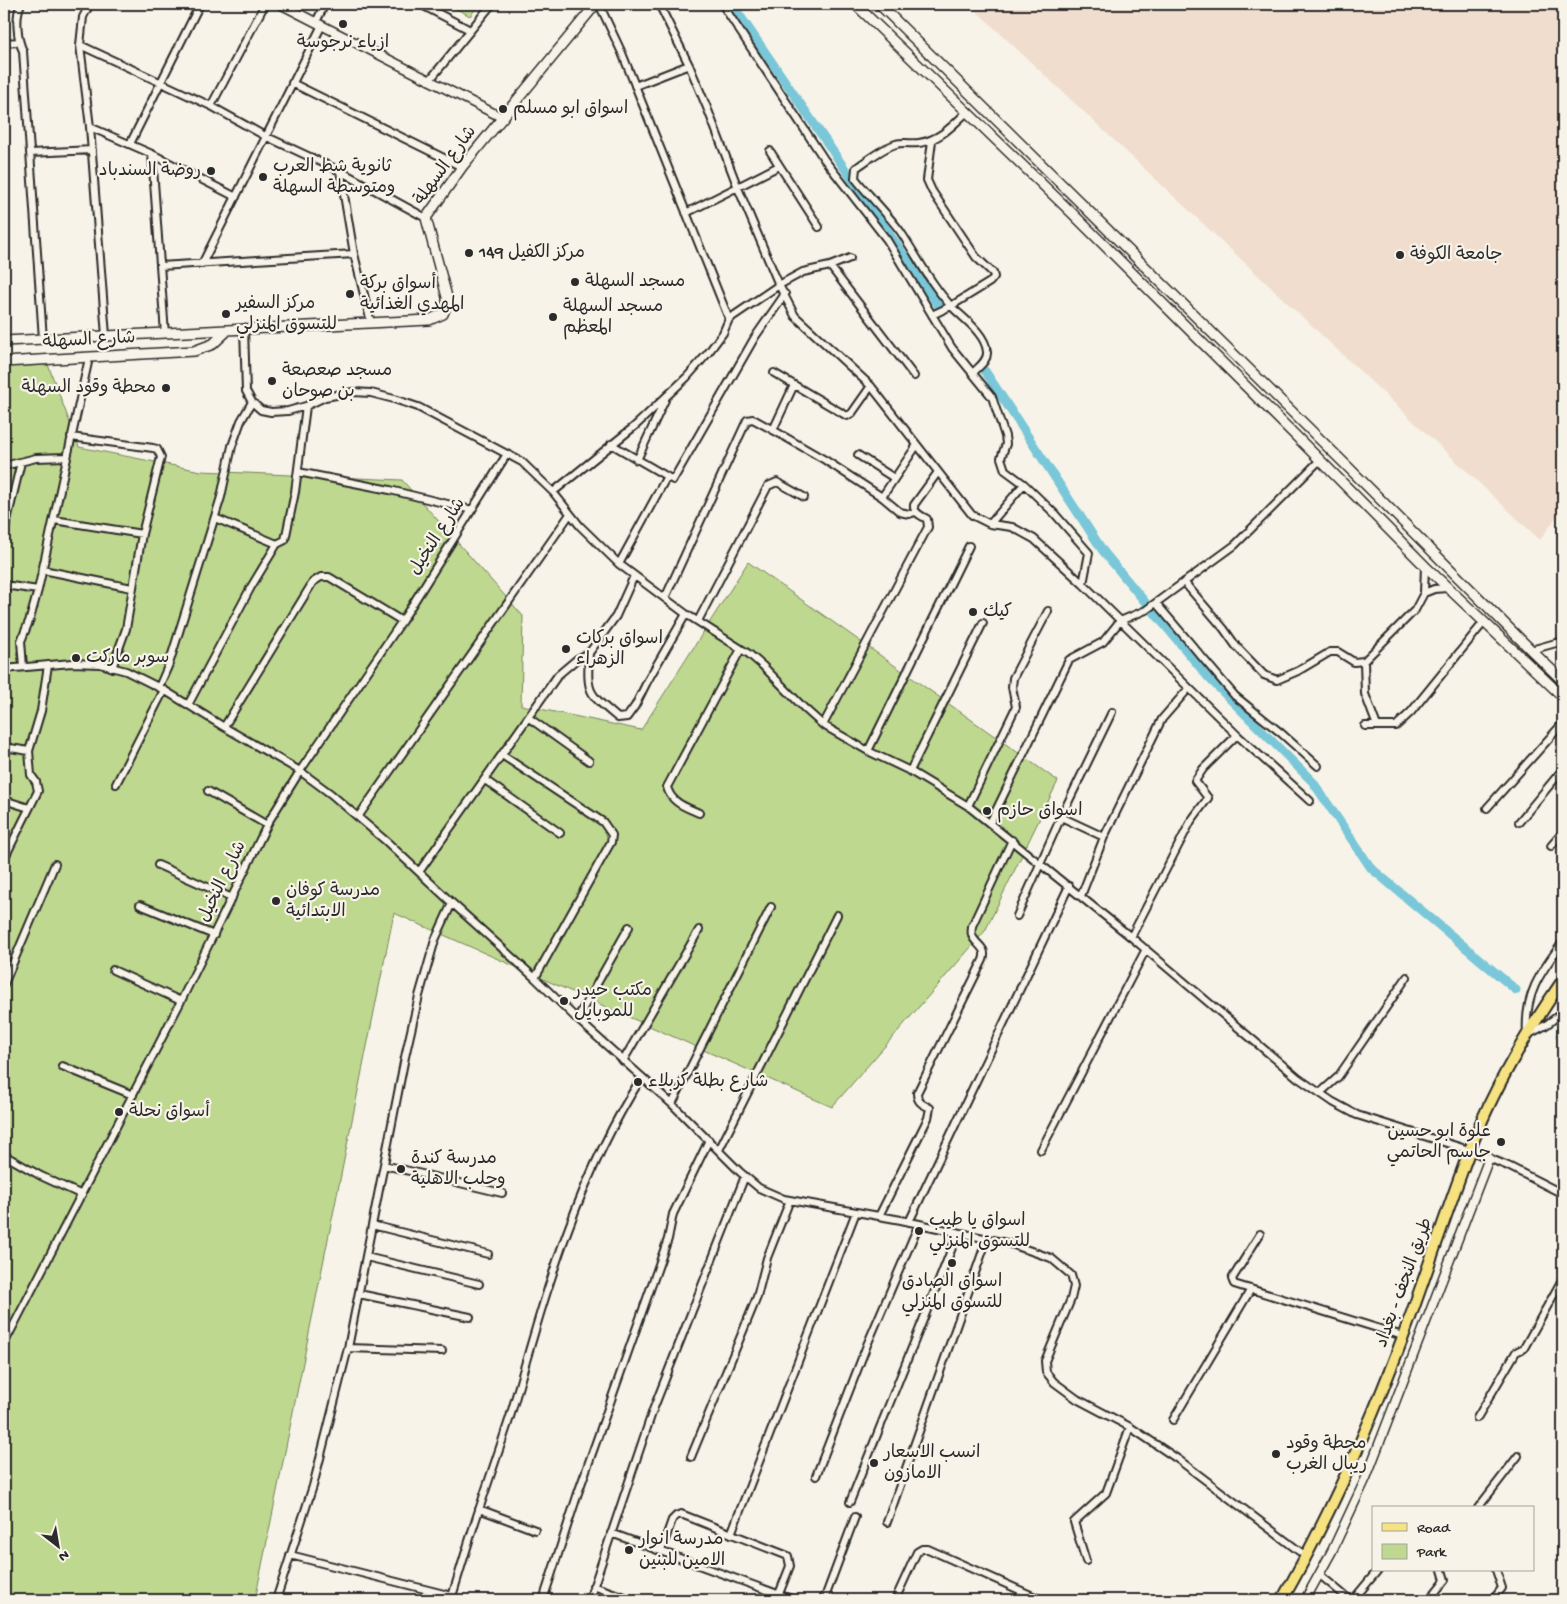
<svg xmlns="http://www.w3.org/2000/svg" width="1567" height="1604" font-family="'Gochi Hand','Playpen Sans Arabic',sans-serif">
  <rect width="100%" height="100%" fill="#f7f3e8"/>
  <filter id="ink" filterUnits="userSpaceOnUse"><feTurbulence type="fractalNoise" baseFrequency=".02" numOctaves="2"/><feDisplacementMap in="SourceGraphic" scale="10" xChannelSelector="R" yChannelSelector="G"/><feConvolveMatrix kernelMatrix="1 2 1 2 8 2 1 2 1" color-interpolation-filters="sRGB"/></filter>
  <g filter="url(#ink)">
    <path fill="#f0ddce" d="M969,4H1563V507L1540,540Z"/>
    <path fill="#bed88f" stroke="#74825d" d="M447,4H480L470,16Z
      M47,362L79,447L201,471L402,480L523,616L521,705L641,730L748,562L1058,781L985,931L832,1107L394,913L255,1600H4V365Z"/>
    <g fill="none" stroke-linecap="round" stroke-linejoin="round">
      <path stroke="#79c7d8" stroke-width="9" d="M732,4L938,305
        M985,371L1103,551L1145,602
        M1154,612L1209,678L1313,782L1371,868L1516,990
        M1560,1036L1563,1040"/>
      <g stroke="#2b2b2b" stroke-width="10">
        <path id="minor" d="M21,4C15,16 17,39 23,51L43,339
          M90,4L83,17L80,45L90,127L106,336
          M420,4L470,30
          M599,4L622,53L729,319
          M659,4L689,65L708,110L738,188L779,285L795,316L871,386L972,515L990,524L1012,527L1034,539L1083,584L1237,735L1310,801
          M722,4L824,159L887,240L952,348L992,397L1005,436L1006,444L1001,458L1005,470L1024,484L1054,513L1089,553L1083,584
          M316,22L325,4
          M4,43L19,42
          M80,45L211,106L265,136L340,171L426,218
          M429,81L492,4
          M292,83L462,167
          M635,86L689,65
          M211,106L265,4
          M967,112C952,126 940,140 919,143C912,144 903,142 896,144C882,148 868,160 856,168L855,178C869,196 886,212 900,231C917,256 931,285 952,307C963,318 986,334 987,352C988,361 978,367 973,373
          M90,127L152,154L236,197
          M932,141L927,180L932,191L976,257L993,273L994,277L990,282L951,306L932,315
          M130,144L200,4
          M770,151L819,227
          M31,153L92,150
          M152,154L165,334
          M340,171L354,254L371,323
          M686,213L779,166
          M202,264L322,25
          M160,266L354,254
          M830,266L914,376
          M244,328L246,391L252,402L261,410L271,412L288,411L306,406L325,397L353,392L371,393L394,399L418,407L522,462L553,492L580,526L619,564L686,614L749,654L763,666L804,708L823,725L868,751L910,771L968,806L1131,937L1298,1078L1333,1102L1357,1115L1469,1150L1508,1166L1563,1194
          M774,373L847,416L852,413L871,386
          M773,430L825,460L882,497L900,512L909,514L915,512
          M71,437L153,448L157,449L161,457L142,534L126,629L112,668
          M611,444L673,480L755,337L785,294
          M858,455L894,478
          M637,460L665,400
          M4,466L36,458L66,457
          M298,472L390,490L472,510
          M553,492L635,426L687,377L708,353L723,333L729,319L779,285L803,272L830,266L850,258
          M882,497L917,445
          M215,518L277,544
          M54,520L142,534
          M990,524L1024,484
          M4,533L21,462
          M619,564L666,478
          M43,570L132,588
          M1184,582L1224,629L1236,646L1264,675L1277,680L1298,671L1330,652H1338L1354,662L1364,661L1415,610L1424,593L1425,566
          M4,585L38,590
          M1424,593L1434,589L1447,588
          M665,598L747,420L753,419L773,430L794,385
          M1156,603L1235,696L1281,733L1318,766
          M698,621L768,486L777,482L804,497
          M1531,650L1563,641
          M589,653C587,693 587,692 618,718L627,717L635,706L648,680L686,614
          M1364,661L1365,694L1377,726
          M23,667L21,641L30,619L38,590L89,358
          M4,669L72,663L100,664L126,671L164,690L224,727L300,771L331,794L387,842L452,903L535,978L577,1019L672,1104L740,1172L759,1188L784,1199L901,1220L1011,1244L1051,1258L1071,1275L1074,1286L1071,1299L1045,1361L1046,1372L1054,1382L1077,1399L1130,1427L1179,1460L1307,1557
          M159,687L169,664L221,497L232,446L241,421L252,402
          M188,705L251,587L277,544L285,540L295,492L306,406
          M529,718L589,761
          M823,725L928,527L927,519C921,516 913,512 914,505L938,472
          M1365,726H1396L1411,712L1484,622
          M224,727L313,582L321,577H329L402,621
          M4,747L29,751L41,711L48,665
          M868,751L969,546
          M502,755L603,822L612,835L611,842L535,978
          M910,771L983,623
          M485,780L560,833
          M116,784L164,690
          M208,791L267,825
          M4,800L29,808
          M968,806L1016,707L1012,687L1013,678L1048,611
          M1487,808L1563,723
          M699,813C686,807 671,803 667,787L741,649
          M358,817L570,514
          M1061,817L1104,837
          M1519,822L1563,769
          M990,823L1069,660L1103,642L1120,621L1146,610L1235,545L1320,460
          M1551,846L1563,832
          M4,859L38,791L36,782L31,775L29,751
          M158,865L232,898
          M419,872L558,675L577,659L589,653L616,616L634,576
          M1081,896L1104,837L1156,731L1162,719L1189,688
          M140,905L214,935
          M1017,916L1061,817L1112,712
          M1131,937L1191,821L1208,798L1195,781L1203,769L1237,735
          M1563,942C1540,973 1524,994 1527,1035L1546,1025L1563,1012
          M113,970L181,1001
          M4,984L55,864
          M577,1019L629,927
          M623,1061L699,930
          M62,1066L133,1095
          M1320,1093L1338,1077L1407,977
          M672,1104L771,907
          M719,1150L837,915
          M1041,1150L1146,949
          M4,1155L41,1176L82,1195
          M384,1165L502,1193
          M879,1216L928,1118L930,1108C922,1104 917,1102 917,1093L983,960C988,947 975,945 972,935C971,932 972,929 972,926L1012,840
          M909,1222L1069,886
          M372,1225L488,1254
          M1260,1234L1232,1279L1234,1284L1403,1336
          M366,1257L479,1284
          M359,1294L470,1317
          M4,1344L181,1001L269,821L300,771L402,621L507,454
          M348,1348L442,1351
          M1477,1418L1516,1352L1524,1348L1563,1278
          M1173,1420L1251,1289
          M691,1457L757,1297L767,1258L790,1200
          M816,1476L867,1345L919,1224
          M850,1502L958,1233
          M1478,1508L1518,1456
          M479,1509L535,1530
          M887,1522L987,1239
          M611,1533L794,1600
          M731,1534L856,1212
          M661,1551L672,1520L676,1516L681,1514L788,1556L790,1566L779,1594
          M290,1555L452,1596
          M1086,1561L1074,1522L1106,1493L1130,1427
          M1320,1575L1350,1600
          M593,1586L633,1600
          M276,1600L313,1486L348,1348L405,1057L419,996L435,940L452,903
          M451,1600C460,1570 469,1540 479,1510C489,1479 500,1448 510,1417C544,1299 575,1181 642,1077
          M543,1600L578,1493L668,1239L673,1214L709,1140
          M589,1600L653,1410L745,1176
          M824,1600L855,1517
          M895,1600L917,1552L922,1549H928L1042,1600
          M1353,1600L1378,1570
          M1429,1600L1445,1580L1442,1570
          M1493,1600L1502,1588L1496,1570"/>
      </g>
      <g stroke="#2b2b2b" stroke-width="11">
        <path id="tertiary" d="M280,4L503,118
          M1305,1600L1332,1551L1366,1478L1489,1158"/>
      </g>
      <g stroke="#2b2b2b" stroke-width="12">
        <path id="secondary" d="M855,4L1072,213L1320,460L1425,566L1563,697
          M879,4L1347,466L1531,650L1563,681
          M4,341L429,320L443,314L447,304V297L426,218L462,167L596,4
          M4,362L194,351L213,344L228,330"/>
      </g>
      <g stroke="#2b2b2b" stroke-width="14">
        <path id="primary" d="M1282,1600C1330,1516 1369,1427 1403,1337C1426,1275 1446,1213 1469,1152C1492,1091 1526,1033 1563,980"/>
      </g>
      <use href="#minor" stroke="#f7f3e8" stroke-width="6"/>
      <use href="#tertiary" stroke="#f7f3e8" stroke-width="8"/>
      <use href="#secondary" stroke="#f7f3e8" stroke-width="9"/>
      <use href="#primary" stroke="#f7e281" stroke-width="10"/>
    </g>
  </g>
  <g fill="#2b2b2b" stroke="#f7f3e8" stroke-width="2">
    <circle cx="343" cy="24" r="5"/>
    <circle cx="503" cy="109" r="5"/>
    <circle cx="211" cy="171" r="5"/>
    <circle cx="263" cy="177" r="5"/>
    <circle cx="469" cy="253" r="5"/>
    <circle cx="1400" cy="255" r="5"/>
    <circle cx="575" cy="282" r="5"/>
    <circle cx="350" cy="294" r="5"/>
    <circle cx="226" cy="314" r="5"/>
    <circle cx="553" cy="317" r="5"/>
    <circle cx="272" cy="381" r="5"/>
    <circle cx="166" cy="388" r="5"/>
    <circle cx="973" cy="612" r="5"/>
    <circle cx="566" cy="649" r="5"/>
    <circle cx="76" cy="658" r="5"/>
    <circle cx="987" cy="811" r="5"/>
    <circle cx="276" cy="901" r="5"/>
    <circle cx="564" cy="1001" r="5"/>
    <circle cx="638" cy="1082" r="5"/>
    <circle cx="119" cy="1112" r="5"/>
    <circle cx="1501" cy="1142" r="5"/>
    <circle cx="401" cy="1169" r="5"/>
    <circle cx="919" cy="1231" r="5"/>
    <circle cx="952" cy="1263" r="5"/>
    <circle cx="1276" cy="1454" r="5"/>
    <circle cx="874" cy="1463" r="5"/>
    <circle cx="629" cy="1550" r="5"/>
  </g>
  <g text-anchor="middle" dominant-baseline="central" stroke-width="4.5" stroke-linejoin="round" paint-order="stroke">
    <g font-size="18" fill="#2b2b2b" stroke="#f7f3e8" text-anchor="start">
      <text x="343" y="43" text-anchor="middle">ازياء نرجوسة</text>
      <text x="513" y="109">اسواق ابو مسلم</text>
      <text x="273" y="167">ثانوية شط العرب<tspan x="273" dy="21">ومتوسطة السهلة</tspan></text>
      <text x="201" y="171" text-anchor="end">روضة السندباد</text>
      <text x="479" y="253">مركز الكفيل 149</text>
      <text x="1410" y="255">جامعة الكوفة</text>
      <text x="585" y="282">مسجد السهلة</text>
      <text x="360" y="284">أسواق بركة<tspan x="360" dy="21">المهدي الغذائية</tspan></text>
      <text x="236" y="304">مركز السفير<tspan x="236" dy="21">للتسوق المنزلي</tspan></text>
      <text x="563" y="307">مسجد السهلة<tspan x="563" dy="21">المعظم</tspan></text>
      <text x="282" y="371">مسجد صعصعة<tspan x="282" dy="21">بن صوحان</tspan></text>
      <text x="156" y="388" text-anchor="end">محطة وقود السهلة</text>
      <text x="983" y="612">كيك</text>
      <text x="576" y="639">اسواق بركات<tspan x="576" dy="21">الزهراء</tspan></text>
      <text x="86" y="658">سوبر ماركت</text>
      <text x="997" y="811">اسواق حازم</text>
      <text x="286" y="891">مدرسة كوفان<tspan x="286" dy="21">الابتدائية</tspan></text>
      <text x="574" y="991">مكتب حيدر<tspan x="574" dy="21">للموبايل</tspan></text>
      <text x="648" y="1082">شارع بطلة كربلاء</text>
      <text x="129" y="1112">أسواق نحلة</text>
      <text x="1491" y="1132" text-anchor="end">علوة ابو حسين<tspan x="1491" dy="21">جاسم الحاتمي</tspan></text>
      <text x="411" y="1159">مدرسة كندة<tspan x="411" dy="21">وحلب الاهلية</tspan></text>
      <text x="929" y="1221">اسواق يا طيب<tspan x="929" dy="21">للتسوق المنزلي</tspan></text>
      <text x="952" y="1282" text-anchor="middle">اسواق الصادق<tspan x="952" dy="21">للتسوق المنزلي</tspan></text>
      <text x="1286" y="1444">محطة وقود<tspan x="1286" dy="21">ريبال الغرب</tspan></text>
      <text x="884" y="1453">انسب الاسعار<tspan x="884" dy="21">الامازون</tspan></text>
      <text x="639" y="1540">مدرسة انوار<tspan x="639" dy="21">الامين للبنين</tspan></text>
    </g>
    <g font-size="18" fill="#2b2b2b" stroke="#f7f3e8">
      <text transform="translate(446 166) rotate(-54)">شارع السهلة</text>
      <text transform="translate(89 341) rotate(-3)">شارع السهلة</text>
      <text transform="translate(438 537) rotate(-57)">شارع النخيل</text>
      <text transform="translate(223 882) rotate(-64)">شارع النخيل</text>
      <text transform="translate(1405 1283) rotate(-70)">طريق النجف - بغداد</text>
    </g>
  </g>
  <rect width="1567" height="1604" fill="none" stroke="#f7f3e8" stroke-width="20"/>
  <rect x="10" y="10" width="1547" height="1584" fill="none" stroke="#2b2b2b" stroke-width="2" filter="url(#ink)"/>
  <rect x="1372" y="1506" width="162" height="65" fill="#f7f3e8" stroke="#a5a39c"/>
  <rect x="1382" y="1523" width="25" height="8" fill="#f7e281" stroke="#a5a39c"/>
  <text x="1417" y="1532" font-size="15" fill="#2b2b2b">Road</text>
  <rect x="1382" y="1544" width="25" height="15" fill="#bed88f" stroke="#a5a39c"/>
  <text x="1417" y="1556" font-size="15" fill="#2b2b2b">Park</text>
  <g transform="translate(58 1546) rotate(149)" stroke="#f7f3e8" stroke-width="4" paint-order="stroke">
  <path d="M0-4L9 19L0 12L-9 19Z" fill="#2b2b2b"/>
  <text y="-8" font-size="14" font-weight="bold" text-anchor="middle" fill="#2b2b2b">N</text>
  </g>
</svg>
